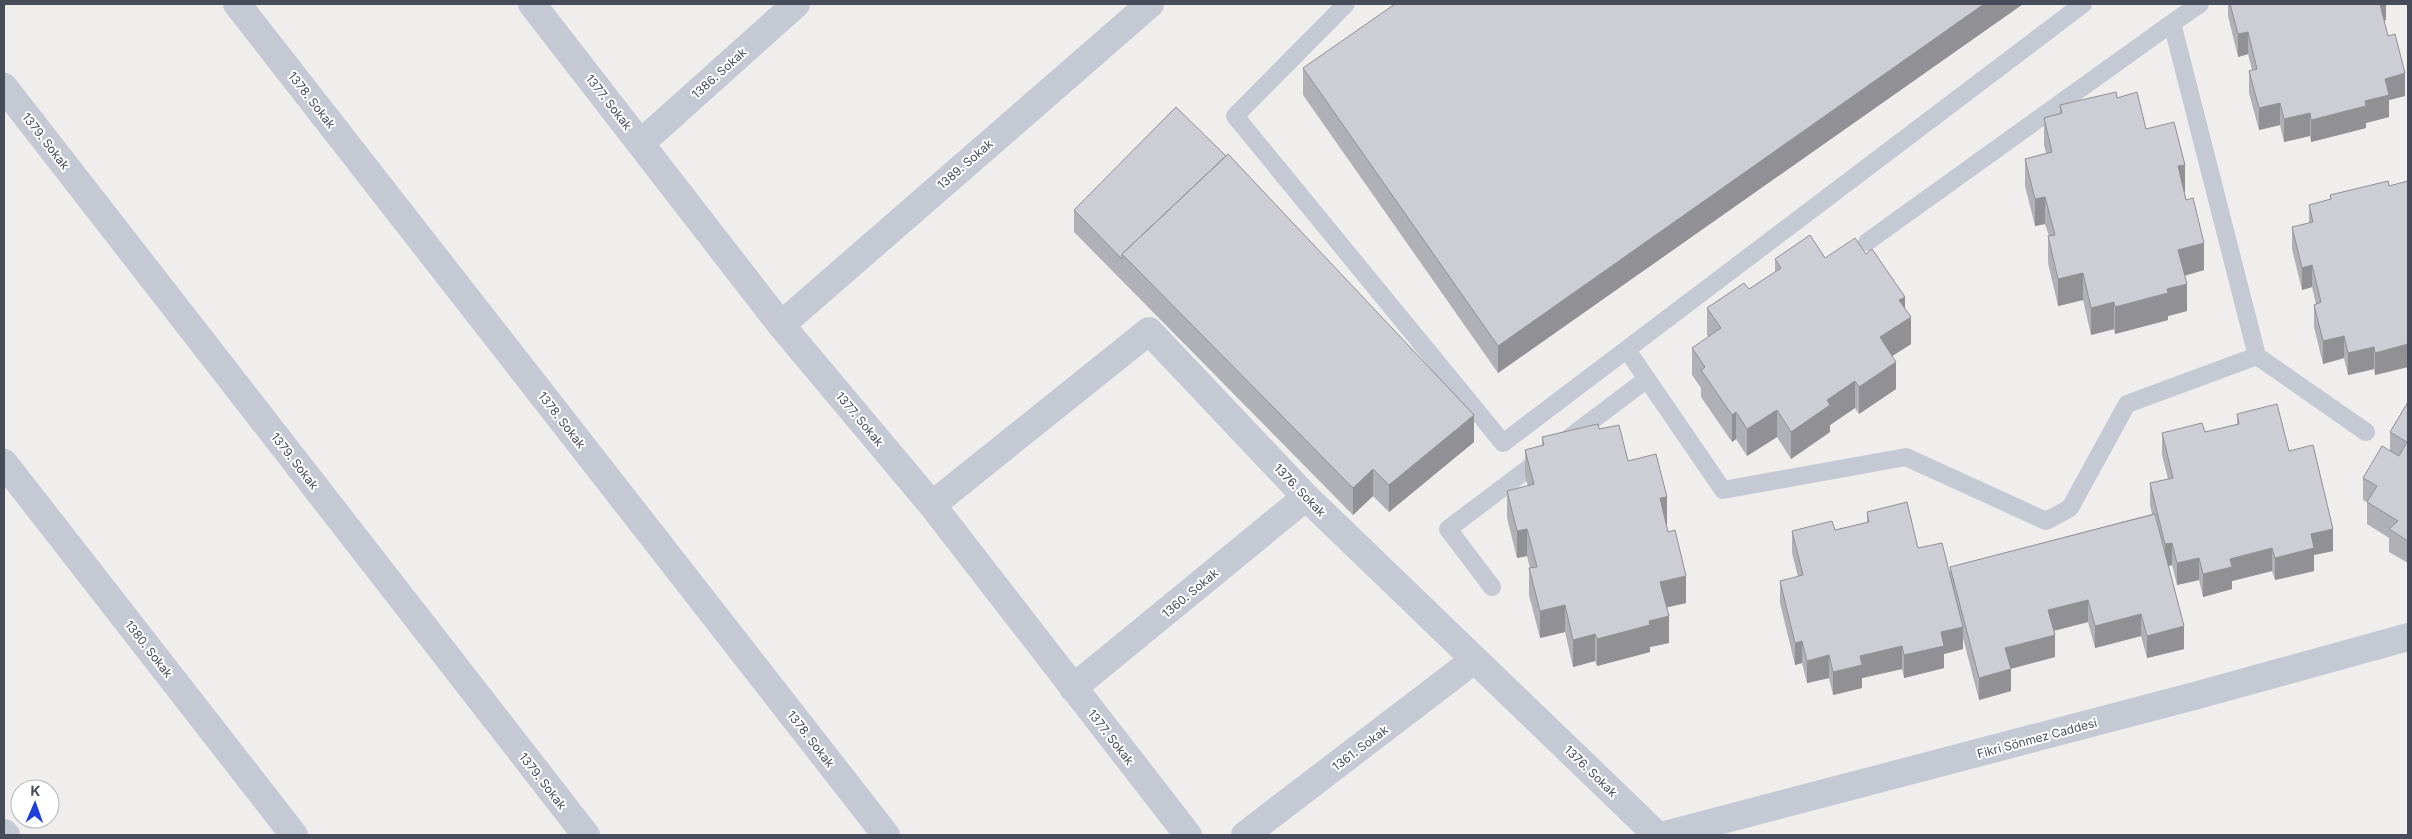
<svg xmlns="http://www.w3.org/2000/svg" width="2412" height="839" font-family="Inter,sans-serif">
  <rect width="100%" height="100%" fill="#f0eeed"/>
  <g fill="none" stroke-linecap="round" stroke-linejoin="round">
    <path stroke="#c4c9d4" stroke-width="18" d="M1346,4L1235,116L1503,443L2083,4
      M1867,242L2172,23
      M1627,350L1723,490L1906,457L2046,521L2070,508L2127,404L2257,356L2172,23L2200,4
      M2257,356L2366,432
      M1492,587L1448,529L1647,379"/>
    <path stroke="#c4c9d4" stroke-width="28" d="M237,4L886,835
      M532,4L781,325L932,505L1188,835
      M4,87L586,835
      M641,143L796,4
      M781,325L1150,4
      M4,463L294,835
      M932,505L1149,331L1306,497L1657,835
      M1073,688L1306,497
      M4,833L6,835
      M1245,835L1474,660
      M1665,835L2198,695L2408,637"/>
  </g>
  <path fill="#b0b1b7" d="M2023,4L1498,373L1303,95V68Z
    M2228,4H2386V20L2384,21L2405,96L2389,100V117L2366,123V128L2311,142L2310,136L2284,142L2280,125L2259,130L2249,93V71L2252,70L2248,54L2238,57L2228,16Z
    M2117,98L2146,129L2185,192H2184L2204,270L2185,276L2187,311L2168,316V320L2115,334L2114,329L2091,335L2083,300L2058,306L2048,263V236H2049L2045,224L2035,226L2025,186V159L2046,153L2044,145V118L2060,113V105Z
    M2408,181V367L2375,375L2374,369L2348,375L2344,358L2323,364L2314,327V305L2316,304L2312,287L2302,290L2292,249V227L2309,223V205L2330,200V195L2389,186Z
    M1074,210L1474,442L1389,512L1373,496L1353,515L1074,232Z
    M1825,258L1905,308L1911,344L1892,356L1896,389L1859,414L1855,408L1830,425V432L1791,459L1777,437L1747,456L1736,439L1732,442L1701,397V388L1692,375V348L1709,337L1707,335V308L1749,289L1775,272V259Z
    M2408,402V563L2389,552V538L2367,524V502L2363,500V478L2390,451V432Z
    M2237,414L2289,451L2333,551L2314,555V571L2275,580L2272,571L2232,581V589L2203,597L2199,580L2177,585L2172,565L2168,566L2184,649L2147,658L2141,636L2095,648L2088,622L2054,631L2055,657L2011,669V691L1979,700L1963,638V649L1944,654V668L1904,678L1902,669L1862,678V688L1833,695L1829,678L1807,683L1802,663L1795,665L1780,603V581L1798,577L1792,553V531L1835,530L1867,522V512L1918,548L1950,575V567L2152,514L2150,505V483L2168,479L2162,455V433L2205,432L2237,424Z
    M1599,429L1628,461L1667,524H1666L1686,603L1667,607L1669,643L1650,647V652L1597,666L1595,661L1573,667L1565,632L1540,638L1529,595V568H1530L1527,556L1517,558L1507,518V491L1528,486L1525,477V450L1542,445V437Z"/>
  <path fill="#909095" d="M1984,4H2023L1498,373V346Z
    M2379,4H2386V20L2379,22Z
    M2248,32V54L2238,57V34Z
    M2405,73V96L2389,100V117L2366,123V128L2311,142V120L2365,101L2385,79Z
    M2280,103V125L2259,130V108Z
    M2310,113V136L2284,142V119Z
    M2185,165V192L2178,193V166Z
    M2045,197V224L2035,226V199Z
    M2204,243V270L2178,277V250Z
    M2312,265V287L2302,290V268Z
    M2083,273V300L2058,306V279Z
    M2187,284V311L2168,316V320L2115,334V307L2167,289Z
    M1905,297V321L1911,317V344L1880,364V337L1899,300Z
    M2114,302V329L2091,335V308Z
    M2344,336V358L2323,364V341Z
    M2408,344V367L2375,375V353Z
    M2374,347V369L2348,375V353Z
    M1896,362V389L1859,414V387Z
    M1855,381V408L1830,425V432L1791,459V432L1827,400Z
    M1777,410V437L1747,456V429Z
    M1736,412V439L1732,442V415Z
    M1474,415V442L1389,512V485Z
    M1373,469V496L1353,515V488Z
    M1667,497V524L1660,525V498Z
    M1527,529V556L1517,558V531Z
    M2333,529V551L2314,555V571L2275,580V558L2311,534Z
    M2172,543V565L2165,567V544Z
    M2272,548V571L2232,581V589L2203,597V574L2230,559Z
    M2199,558V580L2177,585V563Z
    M1686,576V603L1660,609V582Z
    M2088,600V622L2048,632V610Z
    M1565,605V632L1540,638V611Z
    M2141,614V636L2095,648V626Z
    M1669,616V643L1650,647V652L1597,666V639L1649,621Z
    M2184,626V649L2147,658V636Z
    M1963,627V649L1944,654V668L1904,678V655L1941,632Z
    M1595,634V661L1573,667V640Z
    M2055,635V657L2005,670V648Z
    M1802,641V663L1795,665V643Z
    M1902,646V669L1862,678V688L1833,695V672L1860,656Z
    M1829,655V678L1807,683V661Z
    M2011,669V691L1979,700V678Z"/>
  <path fill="#cdced5" stroke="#909095" d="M1395,4H1984L1498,346L1303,68Z
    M2230,4H2380L2388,36L2395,34L2405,73L2385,79L2389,95L2365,101L2366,106L2311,120L2310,113L2284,119L2280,103L2259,108L2249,71L2257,69L2248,32L2238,34Z
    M2116,92L2117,98L2137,92L2146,129L2174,122L2185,165L2178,166L2186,200L2193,198L2204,243L2178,250L2187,284L2167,289L2168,293L2115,307L2114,302L2091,308L2083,273L2058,279L2048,236L2055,235L2045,197L2035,199L2025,159L2052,152L2044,118L2062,113L2060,105Z
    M1176,107L1226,156L1122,254V259L1074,210Z
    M1228,154L1474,415L1389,485L1373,469L1353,488L1122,254Z
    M2388,181L2389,186L2408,181V344L2375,353L2374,347L2348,353L2344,336L2323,341L2314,305L2321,302L2312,265L2302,268L2292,227L2313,222L2309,205L2331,199L2330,195Z
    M1810,235L1825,258L1855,238L1866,254L1872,249L1905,297L1899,300L1911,317L1880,337L1896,362L1859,387L1855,381L1827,400L1830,405L1791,432L1777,410L1747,429L1736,412L1732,415L1701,370L1705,367L1692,348L1721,328L1707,308L1744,283L1749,289L1781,268L1775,259Z
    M2408,402V541L2389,529L2398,521L2367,502L2377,486L2363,478L2382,446L2399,456L2407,442L2390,432Z
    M2277,404L2289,451L2313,445L2333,529L2311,534L2314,548L2275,558L2272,548L2230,559L2232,567L2203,574L2199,558L2177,563L2172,543L2165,544L2150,483L2173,478L2162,433L2202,423L2205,432L2239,424L2237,414Z
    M1598,424L1599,429L1619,425L1628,461L1656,454L1667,497L1660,498L1668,532L1675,530L1686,576L1660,582L1669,616L1649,621L1650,625L1597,639L1595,634L1573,640L1565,605L1540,611L1529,568L1537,567L1527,529L1517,531L1507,491L1534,484L1525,450L1544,445L1542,437Z
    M1907,502L1918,548L1942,543L1963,627L1941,632L1944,646L1904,655L1902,646L1860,656L1862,665L1833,672L1829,655L1807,661L1802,641L1795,643L1780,581L1803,575L1792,531L1832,521L1835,530L1869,522L1867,512Z
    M2155,514L2184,626L2147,636L2141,614L2095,626L2088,600L2048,610L2055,635L2005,648L2011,669L1979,678L1950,567Z"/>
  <g text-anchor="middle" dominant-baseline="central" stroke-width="4" stroke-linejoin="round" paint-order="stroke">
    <g font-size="12" fill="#464c5a" stroke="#fff">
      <text transform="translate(719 73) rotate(-42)">1386. Sokak</text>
      <text transform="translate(312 100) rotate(52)">1378. Sokak</text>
      <text transform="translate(609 102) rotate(52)">1377. Sokak</text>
      <text transform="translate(46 141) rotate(52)">1379. Sokak</text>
      <text transform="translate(965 164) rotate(-41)">1389. Sokak</text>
      <text transform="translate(860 419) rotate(50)">1377. Sokak</text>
      <text transform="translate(562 420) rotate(52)">1378. Sokak</text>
      <text transform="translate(295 461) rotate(52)">1379. Sokak</text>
      <text transform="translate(1300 490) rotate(46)">1376. Sokak</text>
      <text transform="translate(1190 593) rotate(-40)">1360. Sokak</text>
      <text transform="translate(149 649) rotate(52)">1380. Sokak</text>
      <text transform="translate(1111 737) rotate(52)">1377. Sokak</text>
      <text transform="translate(2037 738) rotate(-15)">Fikri Sönmez Caddesi</text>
      <text transform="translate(811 739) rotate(52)">1378. Sokak</text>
      <text transform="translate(1360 748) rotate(-37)">1361. Sokak</text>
      <text transform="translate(1591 771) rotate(44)">1376. Sokak</text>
      <text transform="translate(543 781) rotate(52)">1379. Sokak</text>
    </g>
  </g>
  <rect width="2412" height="839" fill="none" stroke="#464c5a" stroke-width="10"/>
  <g transform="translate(35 804) rotate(2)"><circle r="24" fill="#ffffff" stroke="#b5b7bd"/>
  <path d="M0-4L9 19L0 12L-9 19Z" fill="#1d40da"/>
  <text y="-8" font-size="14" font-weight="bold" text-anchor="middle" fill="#464c5a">K</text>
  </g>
</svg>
